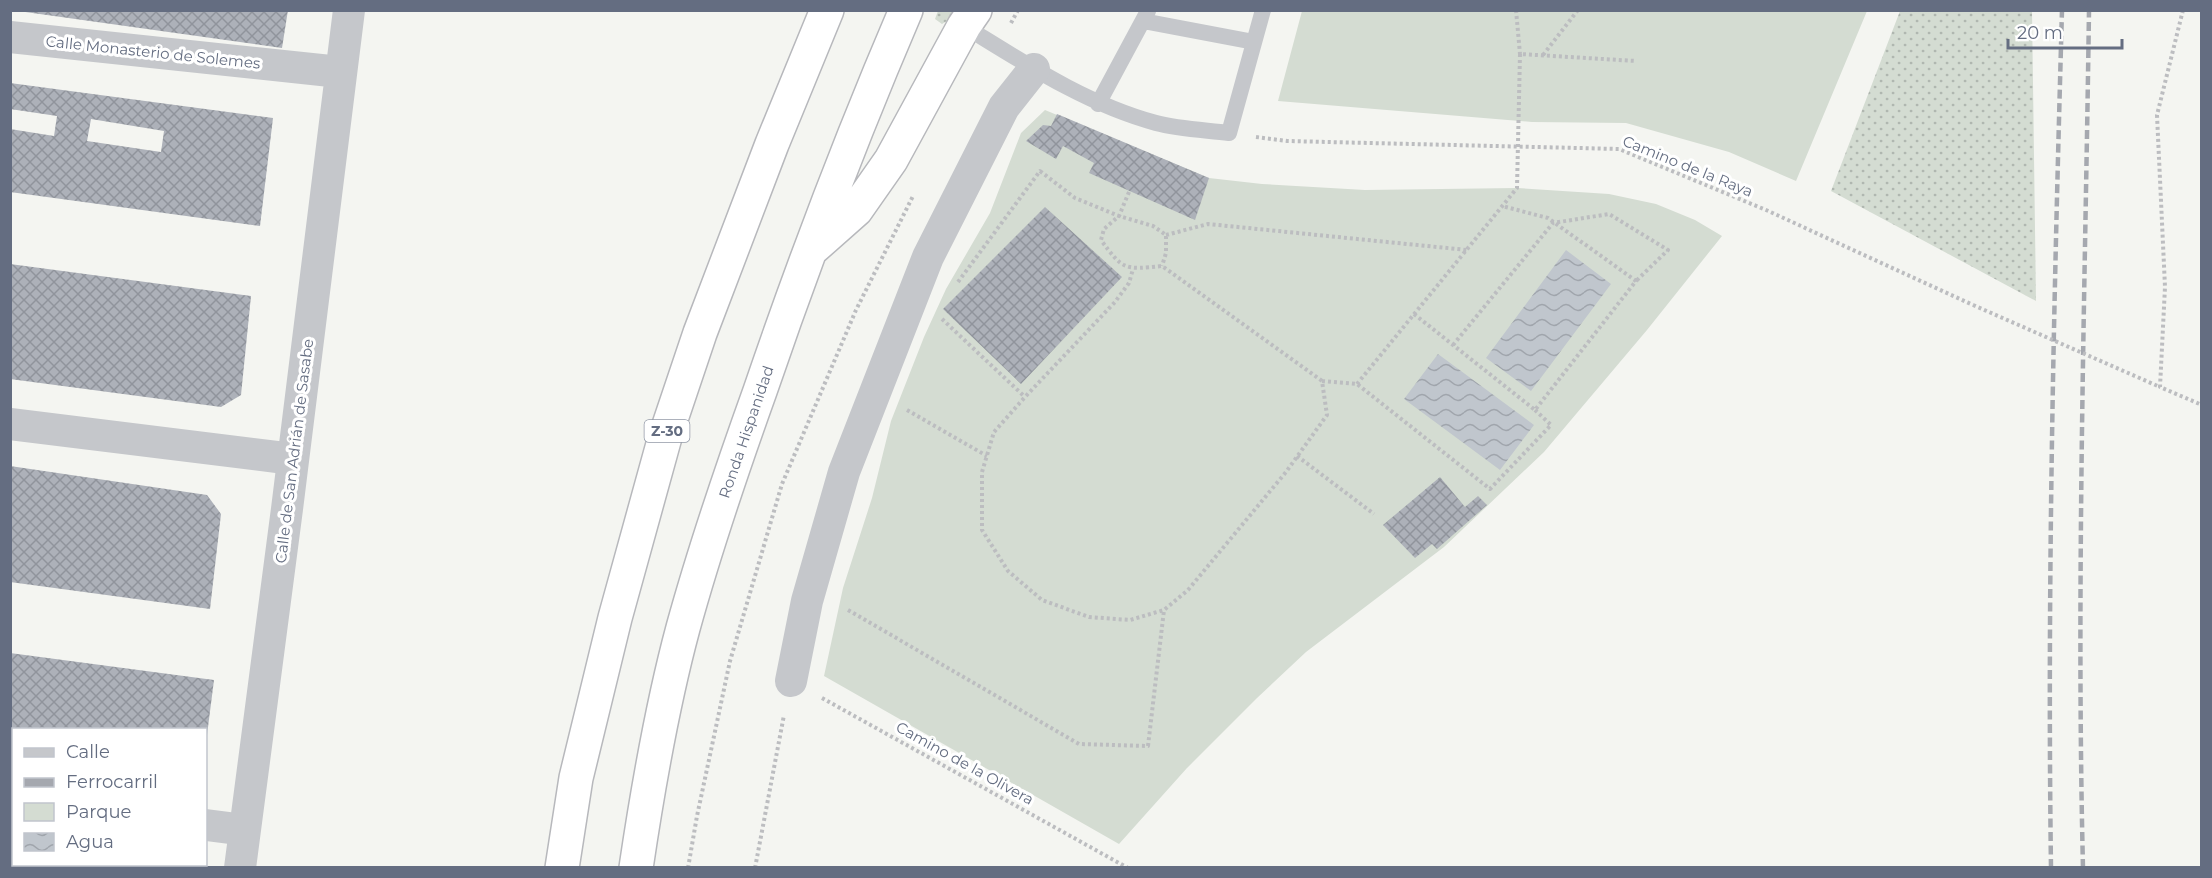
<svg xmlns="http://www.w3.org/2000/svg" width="2212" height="878" font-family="Montserrat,sans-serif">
  <defs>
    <pattern id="grass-dots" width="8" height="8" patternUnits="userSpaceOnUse" patternTransform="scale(1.5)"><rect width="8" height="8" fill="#d4dcd2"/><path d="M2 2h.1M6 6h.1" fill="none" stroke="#b0b7b0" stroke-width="1.8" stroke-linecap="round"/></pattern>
    <pattern id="water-waves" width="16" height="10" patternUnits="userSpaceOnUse" patternTransform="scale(1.5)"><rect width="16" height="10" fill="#c0c6cd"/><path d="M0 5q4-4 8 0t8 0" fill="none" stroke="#a0a5ac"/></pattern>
    <pattern id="building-cross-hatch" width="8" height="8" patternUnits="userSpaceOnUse" patternTransform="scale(1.5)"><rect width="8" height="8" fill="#adb1b9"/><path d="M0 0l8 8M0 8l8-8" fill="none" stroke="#90949c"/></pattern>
  </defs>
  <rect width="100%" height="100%" fill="#f4f5f1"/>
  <path fill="url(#grass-dots)" d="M938,11H956L950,19L942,24L935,19Z
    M1900,11H2032L2036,301L1831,191Z"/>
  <path fill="#d4dcd2" d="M1302,11V10L1867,11L1796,181L1729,152L1626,123L1532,122L1278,101Z
    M1045,110L1209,178L1262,184L1365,190L1517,188L1609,194L1656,204L1695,220L1722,236L1647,330L1544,452L1444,547L1306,652L1257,698L1187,768L1119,844L824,676L843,588L872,498L891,421L924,337L946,289L990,213L1021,133Z"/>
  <path fill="url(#water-waves)" d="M1566,250L1611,284L1531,391L1486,358Z
    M1438,354L1534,425L1500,470L1404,399Z"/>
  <path fill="url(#building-cross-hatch)" fill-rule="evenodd" d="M11,10H288L282,48Z
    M10,83L273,118L260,226L10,192V129L54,136L57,116L10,109ZM91,119L164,131L161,152L87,141Z
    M1057,114L1209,178L1195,220L1089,173L1094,163L1063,146L1056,159L1026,141L1043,125L1051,126Z
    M1045,207L1122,277L1021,384L943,309Z
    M10,264L251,296L241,395L221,407L10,379Z
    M10,466L207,495L221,514L210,609L10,582Z
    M1440,477L1465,507L1478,496L1487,505L1437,549L1432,544L1415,558L1383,525Z
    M10,653L214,680L207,735L206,730H14V767L10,766Z"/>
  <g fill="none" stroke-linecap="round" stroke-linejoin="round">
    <g stroke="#b7b8bc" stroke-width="36">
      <path id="highway" d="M813,248L856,210L891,160L964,26L975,10
        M562,868L576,778L615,618L665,437L700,333L772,144L827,10
        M636,868C648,787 662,706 683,628C705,548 732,469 760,391C804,262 852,136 906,10"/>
    </g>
    <path stroke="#bcbdc0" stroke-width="4" stroke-dasharray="3 3" stroke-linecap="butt" d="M1516,10L1520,54
      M2183,10L2157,115L2165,287L2160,387L2202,405
      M1011,23L1018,10
      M1543,55L1578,10
      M1256,137L1287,141L1619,149L1766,210L1973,305
      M1129,192L1119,216L1104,229L1101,240C1123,270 1124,270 1162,266L1322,381L1327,415L1286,472L1188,590L1164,610L1130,620L1089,617L1042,600L1008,571L982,530V472L994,432L1025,397L1115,302L1129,283L1133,269
      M1166,235L1208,224L1467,250
      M958,282L1040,171L1075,198L1119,216L1153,226L1166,235V253L1162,266
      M1414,314L1535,410L1636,281L1548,218L1502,206
      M942,319L1025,397
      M1453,345L1553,223L1609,214L1668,250L1636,281
      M1322,381L1357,384L1490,489L1551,425L1535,410
      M1357,384L1517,188L1520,54L1636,61
      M907,410L987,456
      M1297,456L1374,514
      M848,610L1079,744L1148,746L1164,610
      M822,698L1128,868
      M688,868L697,816L730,661L782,484L856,310L913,196
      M755,868L784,715"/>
    <path stroke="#c5c7cb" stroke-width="16" d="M1143,21L1254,42
      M964,26C1026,64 1086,104 1156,123C1179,129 1205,130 1229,133L1263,10
      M1098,104L1148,11"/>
    <path stroke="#c5c7cb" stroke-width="32" d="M10,37L340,72
      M10,424L293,459
      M791,681L807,601L844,472L928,257L1004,107L1034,69
      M10,797L14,798
      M206,825L245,830
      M240,868L287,509L349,10"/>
    <use href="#highway" stroke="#fff" stroke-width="33"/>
    <path stroke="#a5a8af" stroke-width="4.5" stroke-dasharray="9 4.5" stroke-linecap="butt" d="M2051,868C2047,582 2054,296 2062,10
      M2083,868C2076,582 2085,296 2089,10"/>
    <path stroke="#bcbdc0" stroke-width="4" stroke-dasharray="3 3" stroke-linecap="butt" d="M1973,305L2160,387"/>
  </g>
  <g text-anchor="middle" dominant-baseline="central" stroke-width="6" stroke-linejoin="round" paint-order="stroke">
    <rect fill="#fff" stroke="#9299a7" stroke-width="1.5" x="644.5" y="420" width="45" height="22" rx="4.5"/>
    <g font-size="14" font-weight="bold" fill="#646d81">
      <text x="667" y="431">Z-30</text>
    </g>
    <g font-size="15" fill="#646d81" stroke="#fff">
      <text transform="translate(153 52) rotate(6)">Calle Monasterio de Solemes</text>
      <text transform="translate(1688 166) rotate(22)">Camino de la Raya</text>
      <text transform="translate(746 432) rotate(-71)">Ronda Hispanidad</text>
      <text transform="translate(294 451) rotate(-83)">Calle de San Adrián de Sasabe</text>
      <text transform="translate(965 763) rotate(29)">Camino de la Olivera</text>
    </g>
  </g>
  <rect width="2212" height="878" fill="none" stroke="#646d81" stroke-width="24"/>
  <rect x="12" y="728" width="195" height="138" fill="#ffffff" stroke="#c1c5cd" stroke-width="1.5"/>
  <rect x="24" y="748" width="30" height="9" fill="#c5c7cb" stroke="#c1c5cd" stroke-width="1.5"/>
  <text x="66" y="758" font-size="18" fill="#646d81">Calle</text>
  <rect x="24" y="778" width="30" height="9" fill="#a5a8af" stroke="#c1c5cd" stroke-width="1.5"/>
  <text x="66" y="788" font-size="18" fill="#646d81">Ferrocarril</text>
  <rect x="24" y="803" width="30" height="18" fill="#d4dcd2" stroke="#c1c5cd" stroke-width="1.5"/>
  <text x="66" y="818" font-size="18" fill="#646d81">Parque</text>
  <rect x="24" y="833" width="30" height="18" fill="url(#water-waves)" stroke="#c1c5cd" stroke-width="1.5"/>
  <text x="66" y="848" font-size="18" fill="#646d81">Agua</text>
  <path d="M2008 39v9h114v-9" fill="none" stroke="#646d81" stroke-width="3"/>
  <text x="2017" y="39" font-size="18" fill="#646d81" stroke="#ffffff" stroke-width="4.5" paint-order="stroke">20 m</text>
</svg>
